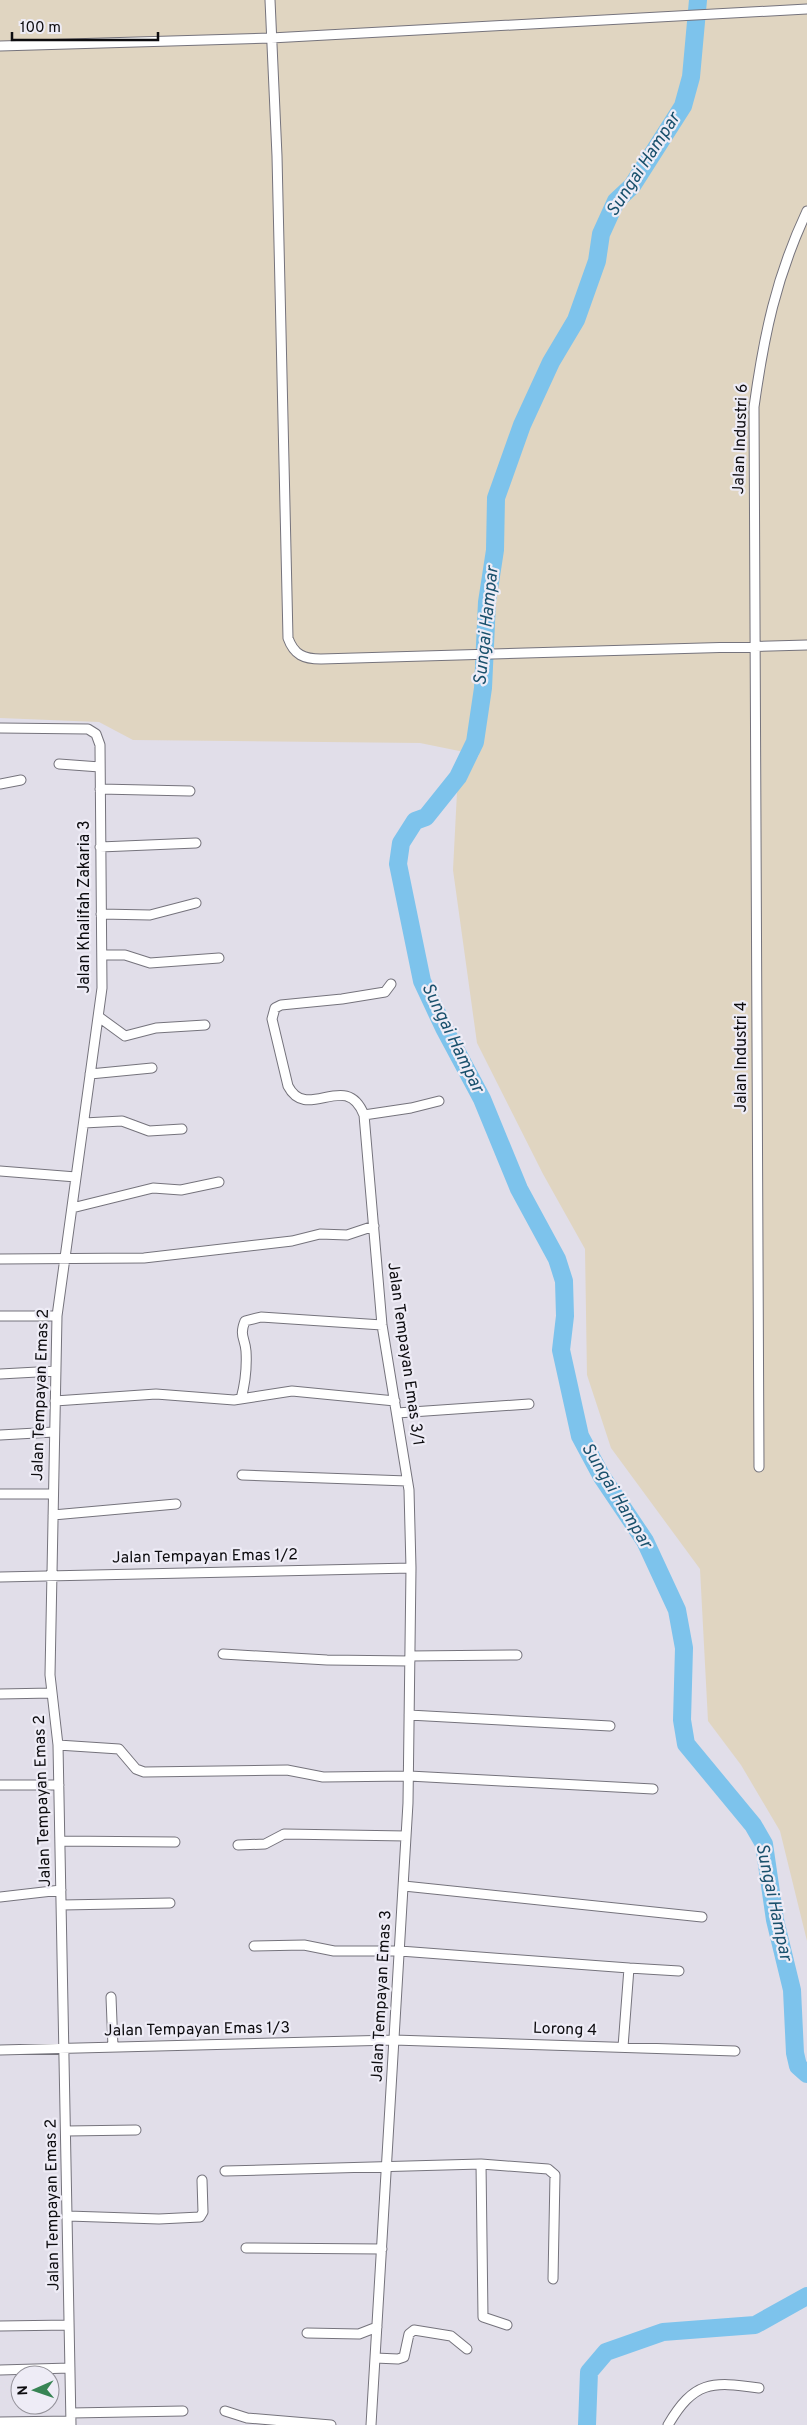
<svg xmlns="http://www.w3.org/2000/svg" width="807" height="2425" font-family="Overpass,sans-serif">
  <rect width="100%" height="100%" fill="#e1dee9"/>
  <path fill="#e0d5c1" d="M0,0H807V1941L780,1831L741,1765L708,1721L700,1569L611,1448L587,1375L585,1249L543,1174L477,1043L453,870L457,792L479,755L420,743L133,740L99,722L0,718Z"/>
  <g fill="none" stroke-linecap="round" stroke-linejoin="round">
    <path stroke="#7dc3ec" stroke-width="18" d="M698,0L691,77L683,106L632,186L616,201L601,234L597,261L576,320L551,362L522,425L496,498L495,550L487,602L483,688L475,742L458,777L426,817L415,821L401,843L398,864L422,981L444,1028L482,1099L519,1189L557,1259L564,1281L565,1316L561,1350L580,1436L602,1477L645,1541L677,1610L684,1648L682,1720L686,1744L753,1825L764,1844L775,1920L792,1990L795,2053L798,2066L807,2074
      M587,2425L589,2372L606,2352L663,2332L755,2325L807,2296"/>
    <g stroke="#75737c" stroke-width="11">
      <path id="street" d="M270,0L277,156L288,638C294,655 304,659 321,659L807,645
        M0,46L271,38L807,9
        M0,728L88,729L96,734L100,745L102,988L57,1316L50,1675L58,1745L71,2425
        M59,764L100,767
        M0,784L21,780
        M100,789L190,791
        M100,847L196,843
        M101,914L150,915L196,903
        M103,955H125L150,963L219,958
        M99,1017L125,1036L156,1028L205,1025
        M90,1074L152,1068
        M364,1115L411,1108L439,1101
        M84,1123L122,1121L149,1131L182,1129
        M0,1171L76,1177
        M72,1208L153,1188L181,1190L219,1182
        M0,1259L144,1258L292,1241L320,1234L347,1235L374,1226
        M0,1316H57
        M0,1374L56,1371
        M241,1399C245,1384 247,1367 246,1351C245,1338 239,1336 245,1321L261,1317L382,1325
        M55,1401L156,1394L234,1400L292,1391L395,1401
        M397,1413L529,1404
        M0,1435L54,1432
        M759,1467L754,407C764,335 776,277 807,211
        M242,1475L407,1481
        M0,1494H53
        M53,1515L176,1504
        M0,1577L411,1568
        M223,1654L327,1660L410,1661
        M410,1656L517,1655
        M0,1694L52,1693
        M409,1715L610,1726
        M58,1745L119,1749L136,1769L144,1772L287,1770L323,1777L409,1776L653,1789
        M0,1785H59
        M60,1841L175,1842
        M238,1845L265,1844L284,1834L406,1836
        M404,1886L702,1917
        M0,1897L61,1890
        M62,1905L170,1903
        M254,1946L304,1945L334,1951H400L629,1968
        M111,1997L113,2047
        M623,2047L629,1968L679,1971
        M0,2050L394,2040L735,2051
        M67,2131L136,2130
        M481,2164L483,2317L507,2325
        M225,2171L481,2164L548,2169L555,2175L553,2279
        M68,2216L159,2219L200,2217L203,2212L202,2180
        M246,2248L382,2249
        M0,2326L69,2325
        M307,2333L359,2334L377,2327
        M375,2358L398,2359L404,2357L409,2334L414,2330L451,2336L467,2349
        M0,2370L70,2368
        M225,2411L247,2418L331,2425
        M71,2413L183,2411
        M0,2422L71,2421
        M371,2425L408,1803L411,1568L409,1490L382,1325L364,1115C346,1069 307,1123 288,1086L272,1019L275,1008L281,1005L342,999L385,992L391,984
        M668,2425C694,2381 711,2381 759,2388"/>
    </g>
    <use href="#street" stroke="#fff" stroke-width="9"/>
  </g>
  <g text-anchor="middle" dominant-baseline="central" stroke-width="4.5" stroke-linejoin="round" paint-order="stroke">
    <g font-size="16" fill="#0d0c0f" stroke="#eeecf6">
      <text transform="translate(741 439) rotate(-88)">Jalan Industri 6</text>
      <text transform="translate(85 907) rotate(-90)">Jalan Khalifah Zakaria 3</text>
      <text transform="translate(742 1057) rotate(-90)">Jalan Industri 4</text>
      <text transform="translate(405 1354) rotate(82)">Jalan Tempayan Emas 3/1</text>
      <text transform="translate(41 1395) rotate(-88)">Jalan Tempayan Emas 2</text>
      <text transform="translate(205 1557) rotate(-1)">Jalan Tempayan Emas 1/2</text>
      <text transform="translate(43 1801) rotate(-92)">Jalan Tempayan Emas 2</text>
      <text transform="translate(382 1996) rotate(-87)">Jalan Tempayan Emas 3</text>
      <text transform="translate(197 2030) rotate(-1)">Jalan Tempayan Emas 1/3</text>
      <text transform="translate(565 2030) rotate(2)">Lorong 4</text>
      <text transform="translate(53 2205) rotate(-91)">Jalan Tempayan Emas 2</text>
    </g>
    <g font-size="18" font-style="italic" fill="#1a516d" stroke="#eeecf6">
      <text transform="translate(644 165) rotate(-57)">Sungai Hampar</text>
      <text transform="translate(487 626) rotate(-84)">Sungai Hampar</text>
      <text transform="translate(452 1038) rotate(64)">Sungai Hampar</text>
      <text transform="translate(616 1496) rotate(59)">Sungai Hampar</text>
      <text transform="translate(773 1902) rotate(78)">Sungai Hampar</text>
    </g>
  </g>
  <g transform="translate(35 2390) rotate(268)"><circle r="24" fill="#eeecf6" stroke="#94929a"/>
  <path d="M0-4L9 19L0 12L-9 19Z" fill="#378454"/>
  <text y="-8" font-size="14" font-weight="bold" text-anchor="middle" fill="#0d0c0f">N</text>
  </g>
  <path d="M12 32v8h146v-8" fill="none" stroke="#0d0c0f" stroke-width="2.5"/>
  <text x="20" y="32" font-size="15" fill="#0d0c0f" stroke="#eeecf6" stroke-width="4" paint-order="stroke">100 m</text>
</svg>
